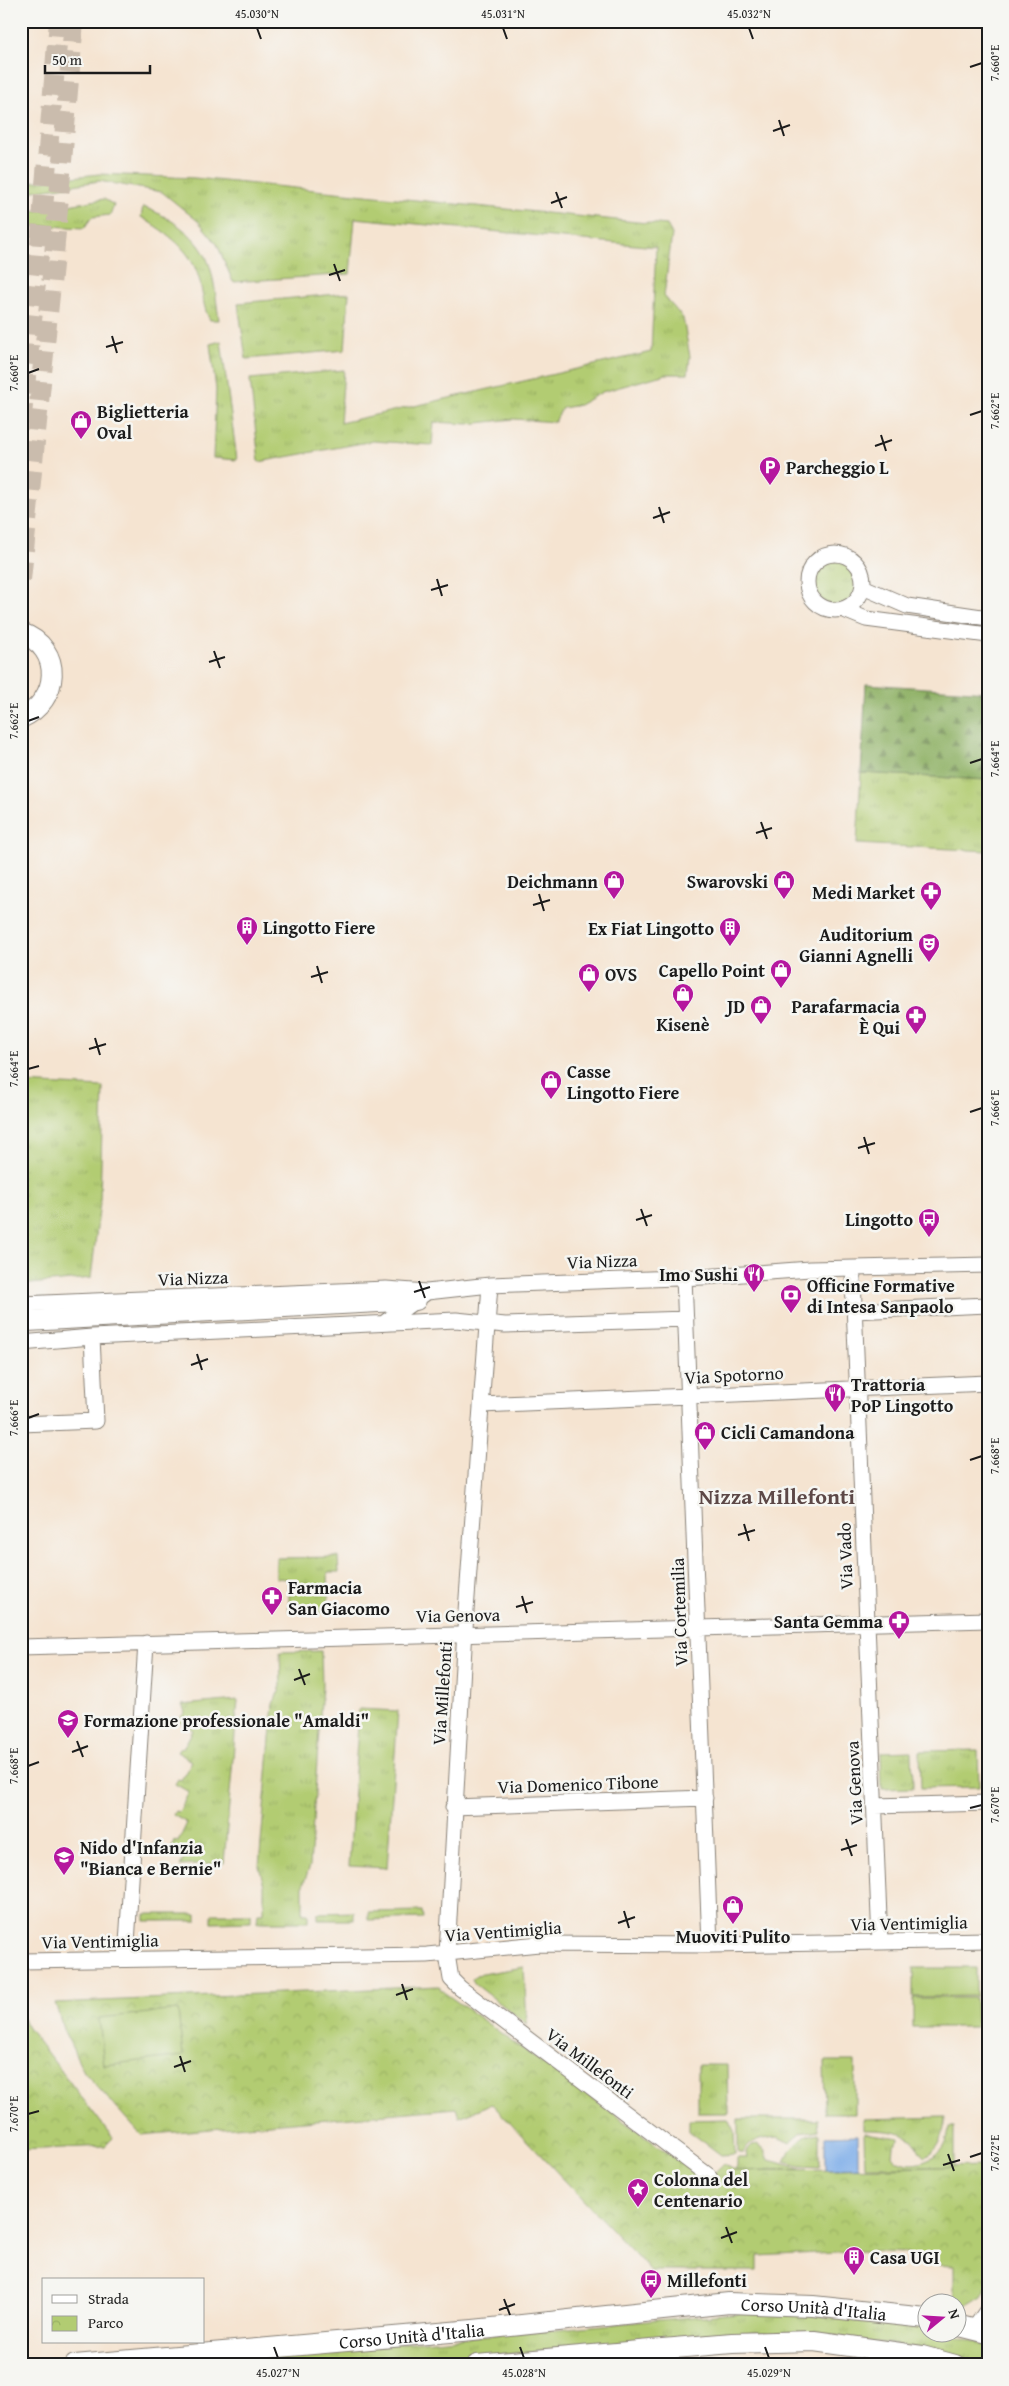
<svg xmlns="http://www.w3.org/2000/svg" width="1009" height="2386" font-family="'Gentium Book Plus',serif">
  <defs>
    <pattern id="grass-tufts" width="24" height="20" patternUnits="userSpaceOnUse" patternTransform="scale(1.25)"><rect width="24" height="20" fill="#b2cc72"/><path d="M3 7l-1-3M5 7V3M7 7l1-3M15 17l-1-3M17 17v-4M19 17l1-3" fill="none" stroke="#98af62"/></pattern>
    <pattern id="forest-firs" width="22" height="20" patternUnits="userSpaceOnUse" patternTransform="scale(1.25)"><rect width="22" height="20" fill="#8db064"/><path d="M5 1l3.5 6h-7zM16 11l3.5 6h-7z" fill="#728e52"/></pattern>
    <pattern id="park-crowns" width="20" height="18" patternUnits="userSpaceOnUse" patternTransform="scale(1.25)"><rect width="20" height="18" fill="#b2cc72"/><path d="M2 6a3 3 0 1 1 6 0M12 15a3 3 0 1 1 6 0" fill="none" stroke="#98af62"/></pattern>
  </defs>
  <rect width="100%" height="100%" fill="#f6f6f2"/>
  <filter id="ink" filterUnits="userSpaceOnUse"><feTurbulence type="fractalNoise" baseFrequency=".02" numOctaves="2"/><feDisplacementMap in="SourceGraphic" scale="10" xChannelSelector="R" yChannelSelector="G"/><feConvolveMatrix kernelMatrix="1 2 1 2 8 2 1 2 1" color-interpolation-filters="sRGB"/></filter>
  <filter id="wash" filterUnits="userSpaceOnUse"><feTurbulence type="fractalNoise" baseFrequency=".0096" numOctaves="4" result="noise"/><feDisplacementMap in="SourceGraphic" scale="20" xChannelSelector="R" yChannelSelector="G"/><feGaussianBlur stdDeviation="1.12" result="paint"/><feColorMatrix in="noise" values="0 0 0 0 0 0 0 0 0 0 0 0 0 0 0 0 0 1.4 0 .05"/><feComposite in="paint" operator="in"/></filter>
  <g filter="url(#wash)">
    <rect width="100%" height="100%" fill="#f5e4d1"/>
    <path fill="url(#grass-tufts)" stroke="#677447" d="M99,174L194,178L667,225L672,234L664,296L683,318L690,357L688,374H666L602,392L579,405L562,408L555,422L514,419L468,424L434,422L432,445L373,441L259,462L250,379L344,370L340,423L651,352L656,247L355,218L350,274L233,282L217,244L199,222L162,192L99,181L21,193V183Z
      M104,199L114,205L110,215L92,217L84,228L50,226L21,227V213Z
      M143,207C167,215 197,235 207,259C215,277 216,301 219,320H210C203,308 203,295 200,282C192,249 168,234 141,217Z
      M349,293L345,350L246,359L238,303Z
      M221,341L237,460L213,458L216,389L210,344Z
      M813 583a22 22 0 1 1 44 0a22 22 0 1 1-44 0Z
      M861,773L988,780V851L857,844Z
      M21,1083L103,1087L100,1202L91,1278L21,1285Z
      M338,1557L339,1572H328L329,1612H289V1579L276,1578V1558Z
      M321,1651L322,1686L310,1866L303,1885V1913H308V1922H257L258,1913H264V1886L259,1866L273,1704L281,1686L280,1652Z
      M238,1700L224,1863L180,1866L186,1855L172,1847L174,1841L178,1842L187,1823L173,1815L175,1811L179,1812L189,1792L175,1784L178,1779L181,1780L192,1761L177,1752L180,1748L183,1749L193,1730L178,1721L185,1712L182,1705Z
      M359,1709L398,1711L387,1868L349,1866Z
      M978,1750L979,1787L921,1788L920,1751Z
      M912,1751L913,1788L882,1789L881,1752Z
      M422,1911L423,1918L368,1920V1912Z
      M354,1912V1920H318V1913Z
      M145,1914H197V1921H145Z
      M212,1914H251V1922L212,1923Z
      M524,1967L527,2024L475,1984L472,1979L476,1975Z
      M824,2061H855V2114H825Z
      M698,2065H727L728,2113H698Z
      M945,2117C944,2134 941,2149 925,2157C918,2153 919,2146 914,2141C902,2130 878,2130 863,2130V2119Z
      M728,2119L734,2131L735,2154L721,2155L689,2131V2120Z
      M738,2119H818L819,2130L801,2133L789,2143L778,2137C764,2138 750,2140 743,2153H738Z
      M949,2127H954V2167H865L864,2133L900,2138L893,2146L892,2155C904,2172 935,2162 944,2147C948,2140 948,2134 949,2127Z
      M819,2133V2167L800,2166L785,2162C792,2145 801,2135 819,2133Z
      M757,2145L765,2150L769,2160L803,2169L734,2171L737,2167V2158H747L746,2152L752,2146Z
      M748,2312L812,2315L921,2327L926,2328V2334H951L988,2346V2365L944,2352L807,2332L744,2333L382,2365H155Z"/>
    <path fill="url(#forest-firs)" stroke="#546640" d="M866,684L988,692V780L861,773Z"/>
    <path fill="url(#park-crowns)" stroke="#677447" d="M439,1986L442,1991L707,2181L724,2164L734,2171L988,2166V2284L981,2297L967,2305L954,2300V2265L915,2263L908,2253L857,2251L757,2256V2271H651L492,2104L459,2117L456,2108L141,2135L84,2072L64,2031L55,2003Z
      M21,2015L28,2028L113,2138L105,2146L21,2150Z
      M752,2356L828,2359L872,2365H641Z"/>
    <path fill="#b2cc72" stroke="#677447" d="M913,1968H976V1996L913,1997Z
      M913,1998H975L976,2027H913Z
      M178,2010L183,2056L104,2065L99,2018Z"/>
    <path fill="#7faee9" stroke="#4e6582" d="M858,2135V2168L825,2169V2136Z"/>
  </g>
  <g filter="url(#ink)">
    <g fill="none" stroke-linecap="round" stroke-linejoin="round">
      <path stroke="#cabcad" stroke-width="20" stroke-dasharray="20 10" stroke-linecap="butt" d="M21,424L39,255L59,21
        M21,580L54,255L74,21"/>
      <g stroke="#888076" stroke-width="17">
        <path id="minor" d="M807 582a28 28 0 1 1 56 0a28 28 0 1 1-56 0Z
          M863,587L907,606L988,618
          M844,610L866,619L988,635
          M684,1277L710,1945
          M853,1279L880,1942
          M490,1285L466,1611L447,1954L451,1979L460,1988L709,2176
          M21,1304L386,1289L427,1292
          M854,1311L988,1305
          M384,1323L427,1292L490,1285L703,1277L810,1269L988,1265
          M21,1343L92,1337L456,1320L505,1325L686,1319
          M481,1405L988,1383
          M21,1424L96,1421L92,1337
          M21,1647L988,1620
          M874,1806L988,1803
          M453,1807L705,1798
          M126,1959L146,1643
          M21,1961L427,1955L539,1944L710,1945L988,1940
          M974,2329L988,2309"/>
      </g>
      <g stroke="#888076" stroke-width="22">
        <g id="major">
          <path d="M21,633C64,648 60,701 21,718"/>
          <path d="M27,1321L416,1300"/>
          <path d="M956,2325L988,2333"/>
          <path id="s1" d="M75,2365L473,2330L729,2303L813,2306L926,2318"/>
          <path d="M477,2365L732,2343L814,2341L922,2356L955,2365"/>
        </g>
      </g>
      <use href="#minor" stroke="#fff" stroke-width="15"/>
      <use href="#major" stroke="#fff" stroke-width="20"/>
    </g>
  </g>
  <path fill="none" stroke="#1c1c1c" stroke-width="2" d="M257,28L261,39M503,28L507,39M749,28L753,39M970,67L982,63M779,120L784,136M773,131L790,125M556,192L562,208M551,203L567,197M334,264L340,281M329,275L345,270M112,336L117,353M106,347L123,342M28,373L39,369M970,415L982,411M881,435L886,451M875,446L892,440M659,507L664,523M653,518L670,512M437,579L442,596M431,590L448,585M214,651L220,668M209,662L225,657M28,721L39,717M970,763L982,759M761,822L767,839M756,833L772,828M539,894L544,911M533,905L550,900M317,966L322,983M311,977L328,972M95,1038L100,1055M89,1049L106,1044M28,1069L39,1066M970,1112L982,1108M864,1137L869,1154M858,1148L875,1143M641,1209L647,1226M636,1220L652,1215M419,1281L425,1298M414,1292L430,1287M197,1354L202,1370M191,1365L208,1359M28,1418L39,1414M970,1460L982,1456M744,1524L749,1541M738,1535L755,1530M522,1596L527,1613M516,1607L533,1602M299,1669L305,1685M294,1680L310,1674M77,1741L83,1757M72,1752L88,1746M28,1766L39,1762M970,1808L982,1805M846,1839L852,1856M841,1850L857,1845M624,1911L629,1928M618,1923L635,1917M402,1984L407,2000M396,1995L413,1989M180,2056L185,2072M174,2067L191,2061M28,2114L39,2111M948,2154L954,2171M970,2157L982,2153M943,2165L960,2160M726,2227L732,2243M721,2238L737,2232M504,2299L510,2315M499,2310L515,2304M274,2347L278,2358M520,2347L524,2358M765,2347L769,2358"/>
  <defs>
    <g id="shop-pin" transform="scale(1.125)"><path d="M0 17L-7.5 6A9.5 9.5 0 1 1 7.5 6Z" fill="#b5179e" stroke="#f6f6f2"/><path d="M-5-2.5h2.3a2.7 3.5 0 0 1 5.4 0H5L5.5 6h-11ZM-1.5-2.5h3a1.5 2.3 0 0 0-3 0Z" fill="#fff"/></g>
    <g id="parking-pin" transform="scale(1.125)"><path d="M0 17L-7.5 6A9.5 9.5 0 1 1 7.5 6Z" fill="#b5179e" stroke="#f6f6f2"/><path d="M-3.5-5.5H1a3.5 3.5 0 0 1 0 7H-1V5.5H-3.5ZM-1-3.4V-.6H.8a1.4 1.4 0 0 0 0-2.8Z" fill="#fff"/></g>
    <g id="pharmacy-pin" transform="scale(1.125)"><path d="M0 17L-7.5 6A9.5 9.5 0 1 1 7.5 6Z" fill="#b5179e" stroke="#f6f6f2"/><path d="M-2-6h4v4h4v4h-4v4h-4v-4h-4v-4h4Z" fill="#fff"/></g>
    <g id="building-pin" transform="scale(1.125)"><path d="M0 17L-7.5 6A9.5 9.5 0 1 1 7.5 6Z" fill="#b5179e" stroke="#f6f6f2"/><path d="M-4-6H4V6H1V3H-1V6H-4ZM-2.5-4.3h1.7v1.8h-1.7ZM.8-4.3h1.7v1.8H.8ZM-2.5-1h1.7V.8h-1.7ZM.8-1h1.7V.8H.8Z" fill="#fff"/></g>
    <g id="theatre-pin" transform="scale(1.125)"><path d="M0 17L-7.5 6A9.5 9.5 0 1 1 7.5 6Z" fill="#b5179e" stroke="#f6f6f2"/><path d="M-5-5.5Q0-4 5-5.5V0Q5 5 0 6Q-5 5-5 0ZM-3.3-2.5H-1v1.5H-3.3ZM1-2.5H3.3v1.5H1ZM-2.8 1Q0 5.5 2.8 1Z" fill="#fff"/></g>
    <g id="bus-pin" transform="scale(1.125)"><path d="M0 17L-7.5 6A9.5 9.5 0 1 1 7.5 6Z" fill="#b5179e" stroke="#f6f6f2"/><path d="M-5-6H5V4H4V6H2V4H-2V6H-4V4H-5ZM-3.5-4V0h7V-4ZM-3.5 1.2v1.5H-2V1.2ZM2 1.2v1.5H3.5V1.2Z" fill="#fff"/></g>
    <g id="restaurant-pin" transform="scale(1.125)"><path d="M0 17L-7.5 6A9.5 9.5 0 1 1 7.5 6Z" fill="#b5179e" stroke="#f6f6f2"/><path d="M-5-6h1v4h1v-4h1v4h1v-4h1v5L-1.5 .5V6h-2V.5L-5-1ZM5-6V6H3V1.5H1.5Q1.5-4 5-6Z" fill="#fff"/></g>
    <g id="bank-pin" transform="scale(1.125)"><path d="M0 17L-7.5 6A9.5 9.5 0 1 1 7.5 6Z" fill="#b5179e" stroke="#f6f6f2"/><path d="M-6-4H6V4H-6ZM0-2.3a2.3 2.3 0 1 0 0 4.6a2.3 2.3 0 1 0 0-4.6Z" fill="#fff"/></g>
    <g id="school-pin" transform="scale(1.125)"><path d="M0 17L-7.5 6A9.5 9.5 0 1 1 7.5 6Z" fill="#b5179e" stroke="#f6f6f2"/><path d="M0-5L7-2L0 1L-7-2ZM-4 1L0 2.5L4 1V4Q0 6-4 4Z" fill="#fff"/></g>
    <g id="sight-pin" transform="scale(1.125)"><path d="M0 17L-7.5 6A9.5 9.5 0 1 1 7.5 6Z" fill="#b5179e" stroke="#f6f6f2"/><path d="M0-6L1.8-2.2L6-1.7L2.9 1.2L3.7 5.4L0 3.3L-3.7 5.4L-2.9 1.2L-6-1.7L-1.8-2.2Z" fill="#fff"/></g>
  </defs>
  <g fill-rule="evenodd">
    <use href="#shop-pin" x="81" y="421"/>
    <use href="#parking-pin" x="770" y="467"/>
    <use href="#shop-pin" x="614" y="881"/>
    <use href="#shop-pin" x="784" y="881"/>
    <use href="#pharmacy-pin" x="931" y="892"/>
    <use href="#building-pin" x="247" y="927"/>
    <use href="#building-pin" x="730" y="928"/>
    <use href="#theatre-pin" x="929" y="944"/>
    <use href="#shop-pin" x="781" y="970"/>
    <use href="#shop-pin" x="589" y="974"/>
    <use href="#shop-pin" x="683" y="994"/>
    <use href="#shop-pin" x="761" y="1006"/>
    <use href="#pharmacy-pin" x="916" y="1016"/>
    <use href="#shop-pin" x="551" y="1081"/>
    <use href="#bus-pin" x="929" y="1219"/>
    <use href="#restaurant-pin" x="754" y="1274"/>
    <use href="#bank-pin" x="791" y="1295"/>
    <use href="#restaurant-pin" x="835" y="1394"/>
    <use href="#shop-pin" x="705" y="1432"/>
    <use href="#pharmacy-pin" x="272" y="1597"/>
    <use href="#pharmacy-pin" x="899" y="1621"/>
    <use href="#school-pin" x="68" y="1720"/>
    <use href="#school-pin" x="64" y="1857"/>
    <use href="#shop-pin" x="733" y="1906"/>
    <use href="#sight-pin" x="638" y="2189"/>
    <use href="#building-pin" x="854" y="2257"/>
    <use href="#bus-pin" x="651" y="2280"/>
  </g>
  <g text-anchor="middle" dominant-baseline="central" stroke-width="5" stroke-linejoin="round" paint-order="stroke">
    <g font-size="18" font-weight="bold" fill="#1c1c1c" stroke="#f6f6f2" text-anchor="start">
      <text x="97" y="411">Biglietteria<tspan x="97" dy="21">Oval</tspan></text>
      <text x="786" y="467">Parcheggio L</text>
      <text x="598" y="881" text-anchor="end">Deichmann</text>
      <text x="768" y="881" text-anchor="end">Swarovski</text>
      <text x="915" y="892" text-anchor="end">Medi Market</text>
      <text x="263" y="927">Lingotto Fiere</text>
      <text x="714" y="928" text-anchor="end">Ex Fiat Lingotto</text>
      <text x="913" y="934" text-anchor="end">Auditorium<tspan x="913" dy="21">Gianni Agnelli</tspan></text>
      <text x="765" y="970" text-anchor="end">Capello Point</text>
      <text x="605" y="974">OVS</text>
      <text x="745" y="1006" text-anchor="end">JD</text>
      <text x="900" y="1006" text-anchor="end">Parafarmacia<tspan x="900" dy="21">È Qui</tspan></text>
      <text x="683" y="1024" text-anchor="middle">Kisenè</text>
      <text x="567" y="1071">Casse<tspan x="567" dy="21">Lingotto Fiere</tspan></text>
      <text x="913" y="1219" text-anchor="end">Lingotto</text>
      <text x="738" y="1274" text-anchor="end">Imo Sushi</text>
      <text x="807" y="1285">Officine Formative<tspan x="807" dy="21">di Intesa Sanpaolo</tspan></text>
      <text x="851" y="1384">Trattoria<tspan x="851" dy="21">PoP Lingotto</tspan></text>
      <text x="721" y="1432">Cicli Camandona</text>
      <text x="288" y="1587">Farmacia<tspan x="288" dy="21">San Giacomo</tspan></text>
      <text x="883" y="1621" text-anchor="end">Santa Gemma</text>
      <text x="84" y="1720">Formazione professionale "Amaldi"</text>
      <text x="80" y="1847">Nido d'Infanzia<tspan x="80" dy="21">"Bianca e Bernie"</tspan></text>
      <text x="733" y="1936" text-anchor="middle">Muoviti Pulito</text>
      <text x="654" y="2179">Colonna del<tspan x="654" dy="21">Centenario</tspan></text>
      <text x="870" y="2257">Casa UGI</text>
      <text x="667" y="2280">Millefonti</text>
    </g>
    <g font-size="18" fill="#1c1c1c" stroke="#f6f6f2">
      <text transform="translate(602 1261) rotate(-2)">Via Nizza</text>
      <text transform="translate(193 1278) rotate(-2)">Via Nizza</text>
      <text transform="translate(734 1375) rotate(-3)">Via Spotorno</text>
      <text transform="translate(845 1556) rotate(-92)">Via Vado</text>
      <text transform="translate(679 1612) rotate(-92)">Via Cortemilia</text>
      <text transform="translate(458 1615) rotate(-1)">Via Genova</text>
      <text transform="translate(442 1693) rotate(-86)">Via Millefonti</text>
      <text transform="translate(854 1783) rotate(-93)">Via Genova</text>
      <text transform="translate(578 1784) rotate(-2)">Via Domenico Tibone</text>
      <text transform="translate(909 1923) rotate(-1)">Via Ventimiglia</text>
      <text transform="translate(503 1931) rotate(-4)">Via Ventimiglia</text>
      <text transform="translate(100 1941) rotate(-1)">Via Ventimiglia</text>
      <text transform="translate(590 2063) rotate(37)">Via Millefonti</text>
      <text stroke="none"><textPath href="#s1" startOffset="742">Corso Unità d'Italia</textPath></text>
      <text stroke="none"><textPath href="#s1" startOffset="338">Corso Unità d'Italia</textPath></text>
    </g>
    <g font-size="22" font-weight="bold" fill="#5c4847" stroke="#f6f6f2">
      <text x="777" y="1496">Nizza Millefonti</text>
    </g>
  </g>
  <rect width="1009" height="2386" fill="none" stroke="#f6f6f2" stroke-width="55"/>
  <rect x="42" y="2278" width="162" height="65" fill="#f6f6f2" stroke="#9f9f9c"/>
  <rect x="52" y="2295" width="25" height="8" fill="#ffffff" stroke="#9f9f9c"/>
  <text x="88" y="2304" font-size="15" fill="#1c1c1c">Strada</text>
  <rect x="52" y="2316" width="25" height="15" fill="url(#park-crowns)" stroke="#9f9f9c"/>
  <text x="88" y="2328" font-size="15" fill="#1c1c1c">Parco</text>
  <g transform="translate(942 2318) rotate(72)"><circle r="24" fill="#f6f6f2" stroke="#9f9f9c"/>
  <path d="M0-4L9 19L0 12L-9 19Z" fill="#b5179e"/>
  <text y="-8" font-size="14" font-weight="bold" text-anchor="middle" fill="#1c1c1c">N</text>
  </g>
  <path d="M45 65v8h105v-8" fill="none" stroke="#1c1c1c" stroke-width="2.5"/>
  <text x="52" y="65" font-size="15" fill="#1c1c1c" stroke="#f6f6f2" stroke-width="4" paint-order="stroke">50 m</text>
  <rect x="28" y="28" width="954" height="2330" fill="none" stroke="#1c1c1c" stroke-width="2"/>
  <g font-size="12" text-anchor="middle" fill="#1c1c1c">
    <text x="257" y="18">45.030°N</text>
    <text x="503" y="18">45.031°N</text>
    <text x="749" y="18">45.032°N</text>
    <text transform="translate(995 63) rotate(-90)" y="4">7.660°E</text>
    <text transform="translate(14 373) rotate(-90)" y="4">7.660°E</text>
    <text transform="translate(995 411) rotate(-90)" y="4">7.662°E</text>
    <text transform="translate(14 721) rotate(-90)" y="4">7.662°E</text>
    <text transform="translate(995 759) rotate(-90)" y="4">7.664°E</text>
    <text transform="translate(14 1069) rotate(-90)" y="4">7.664°E</text>
    <text transform="translate(995 1108) rotate(-90)" y="4">7.666°E</text>
    <text transform="translate(14 1418) rotate(-90)" y="4">7.666°E</text>
    <text transform="translate(995 1456) rotate(-90)" y="4">7.668°E</text>
    <text transform="translate(14 1766) rotate(-90)" y="4">7.668°E</text>
    <text transform="translate(995 1805) rotate(-90)" y="4">7.670°E</text>
    <text transform="translate(14 2114) rotate(-90)" y="4">7.670°E</text>
    <text transform="translate(995 2153) rotate(-90)" y="4">7.672°E</text>
    <text x="278" y="2377">45.027°N</text>
    <text x="524" y="2377">45.028°N</text>
    <text x="769" y="2377">45.029°N</text>
  </g>
</svg>
